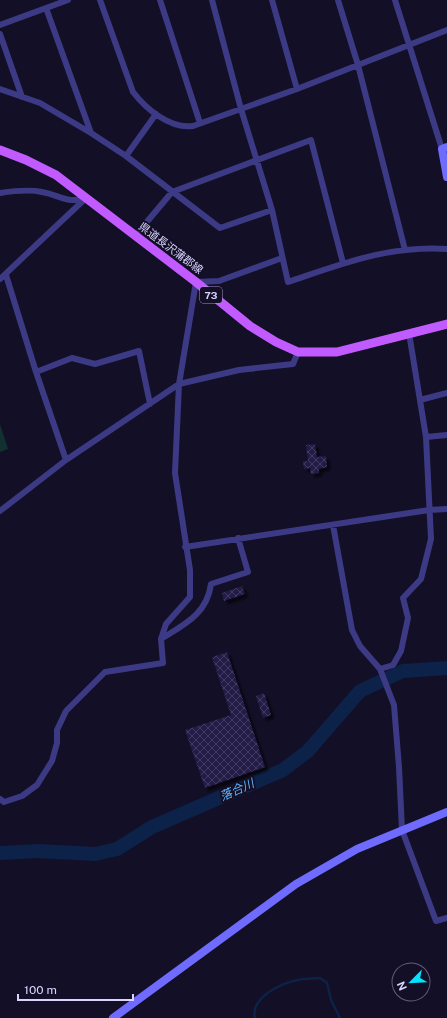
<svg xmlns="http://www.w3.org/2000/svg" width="447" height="1018" font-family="'Public Sans','Noto Sans JP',sans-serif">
  <defs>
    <pattern id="building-cross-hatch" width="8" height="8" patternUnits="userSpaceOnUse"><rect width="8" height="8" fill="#241b47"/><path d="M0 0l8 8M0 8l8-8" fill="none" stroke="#433b63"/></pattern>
    <filter id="shadow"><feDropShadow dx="3.5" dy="3.5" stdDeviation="1" flood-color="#0009"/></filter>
  </defs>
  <rect width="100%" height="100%" fill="#130f26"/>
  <path fill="#12302f" d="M0,424L8,449L0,452Z"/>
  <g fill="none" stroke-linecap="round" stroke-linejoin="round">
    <path stroke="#0c2248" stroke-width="2.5" d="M255,1018C250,997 282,983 298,980C305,978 313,979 320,978L327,983L331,1000L340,1018"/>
    <path stroke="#0c2248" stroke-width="14" d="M0,853L38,851L95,854L117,849L152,827L283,770L308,751L360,691L403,671L447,668"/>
  </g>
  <path fill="url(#building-cross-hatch)" filter="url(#shadow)" d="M315,444L317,457L326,456L327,467L319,469V473L311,474L310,468L304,469L303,461H308L306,445Z
    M242,586L245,594L224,601L222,593Z
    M227,652L265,767L205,788L185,730L231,715L212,657Z
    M264,693L271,715L263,718L256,696Z"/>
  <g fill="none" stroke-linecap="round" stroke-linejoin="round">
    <path stroke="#3d3a85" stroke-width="6" d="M100,0L133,92C146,109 170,129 193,126L297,89L447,30
      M160,0L200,123
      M212,0L241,109L272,210L288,282C342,264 389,245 447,249
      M272,0L297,89
      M338,0L358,65L405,250
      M395,0L442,149
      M0,25L68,0
      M0,34L22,97
      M0,89L40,103L91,133L46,8
      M91,133L126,156L220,228L272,210
      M126,156L156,114
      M0,193C13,191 28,189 42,192C60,195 64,203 85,199
      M135,236L172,192L311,140L343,263
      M6,275L36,372L66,460
      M0,279L86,198
      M36,372L72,358L95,364L139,351L150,404
      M420,400L447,393
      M426,437L447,435
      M0,511L66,460L179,384L239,370L293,364L298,352
      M333,525L352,630L360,646L380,669L394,705L399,767L402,830L436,921L447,918
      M185,547L429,510L447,509
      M161,639C185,624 207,614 211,584L248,572L238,538
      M380,669L393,665L401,651L408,618L403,598L421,579L431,539L426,437L409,333
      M0,799L4,802L22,796L37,785L52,761L57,743V730L66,711L105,672L163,663L161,639L166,624L190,597V570L175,473L179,384L196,282L219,281L282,258"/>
    <path stroke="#6f6bff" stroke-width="8" d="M447,147L442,149L447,177
      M113,1018L296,884L357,849L447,812"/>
    <path stroke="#c25bff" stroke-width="9" d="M0,150L26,160L56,175L196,282L250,326L276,342L298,352H337L447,324"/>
  </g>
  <g text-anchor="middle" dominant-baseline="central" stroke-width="4" stroke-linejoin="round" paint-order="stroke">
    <rect fill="#130f26" stroke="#9e99be" stroke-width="1" x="200" y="287" width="22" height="16" rx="3"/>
    <g font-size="10" font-weight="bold" fill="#d9d4ff">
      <text x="211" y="295">73</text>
    </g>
    <g font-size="11" fill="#d9d4ff" stroke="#130f26">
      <text transform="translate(171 248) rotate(37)">県道長沢蒲郡線</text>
    </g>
    <g font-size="12" font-style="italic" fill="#62b6ff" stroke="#130f26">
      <text transform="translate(237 790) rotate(-24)">落合川</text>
    </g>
  </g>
  <g transform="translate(411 982) rotate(246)"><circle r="19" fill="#130f26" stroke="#625e7d"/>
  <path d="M0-3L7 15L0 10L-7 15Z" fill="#00e5ff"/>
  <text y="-6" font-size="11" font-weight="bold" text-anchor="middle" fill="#d9d4ff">N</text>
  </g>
  <path d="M18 994v6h115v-6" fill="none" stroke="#d9d4ff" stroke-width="2"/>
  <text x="24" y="994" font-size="12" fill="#d9d4ff" stroke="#130f26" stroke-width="3" paint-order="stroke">100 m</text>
</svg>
